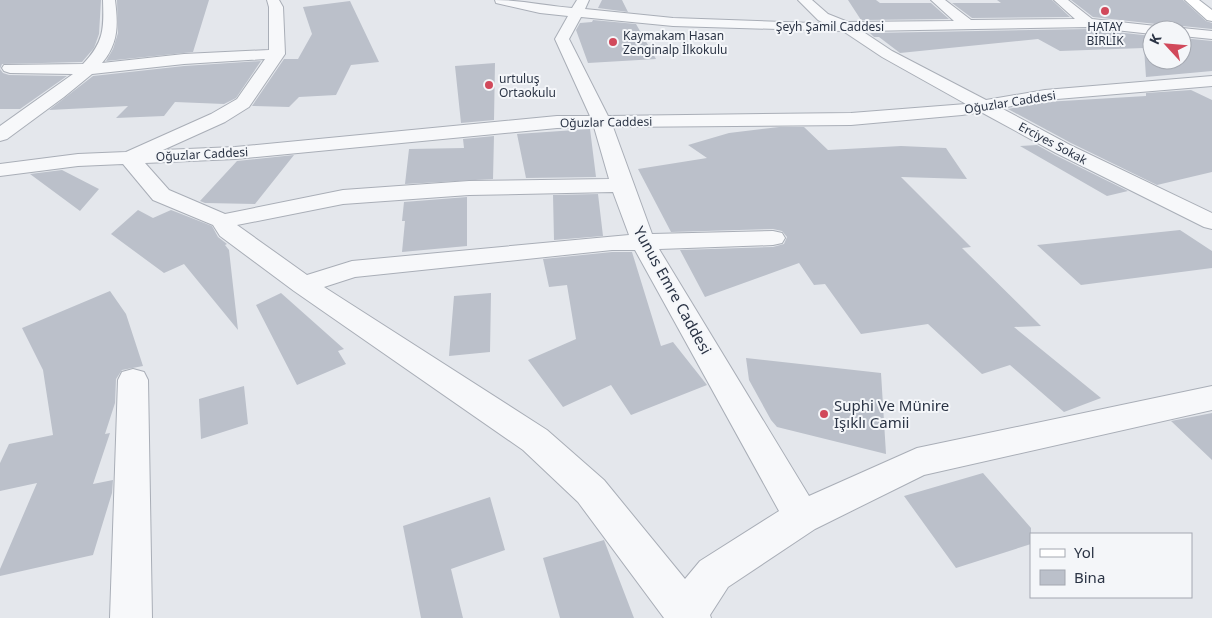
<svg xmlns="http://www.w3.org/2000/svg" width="1212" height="618" font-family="'Noto Sans',sans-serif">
  <rect width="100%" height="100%" fill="#e4e7ec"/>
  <path fill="#bbc0ca" d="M0,0H101L99,34L94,48L82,62L2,64L0,69L3,73L9,75L67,76L20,109H0Z
    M117,0H209L193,52L106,61L113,49L118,33Z
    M602,0H622L628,12L598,8Z
    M848,0H876L880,3H931L949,19L861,20Z
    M997,0H1052L1070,17L972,18L952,3H1001Z
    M1071,0H1183L1206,21L1212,23V29L1182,26L1174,30H1169L1165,25L1093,17Z
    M350,1L379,62L351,65L336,95L299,97L289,107L252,106L284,59H298L312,34L303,7Z
    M593,20L636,24L656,59L588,63L576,30L580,23L592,22Z
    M1088,29L1152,36V60H1182V38L1212,41V71L1146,77L1144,48L1060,51L1038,39L900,53L879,37H874L870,33Z
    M261,61L236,98L224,104L175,102L164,116L116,118L128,106L49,110L93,76L184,66Z
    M495,63L494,120L461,123L455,66Z
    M1191,90L1212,100V172L1157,185L1071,143L1008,109L1045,102L1146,96V93Z
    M779,127H804L828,150L901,146L946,148L967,179L901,177L971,247L962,248L1041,326L1014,327L1101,398L1064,412L1010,365L982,374L928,324L861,334L825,284L814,285L799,263L705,297L680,250L773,247L784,244L787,237L782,231L773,229L671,232L638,169L707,158L688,145L729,133Z
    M590,129L596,177L526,178L517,134Z
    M494,136L493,179L405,184L409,149L464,148L463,139Z
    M1037,145L1055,155L1128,191L1107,196L1020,146Z
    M294,155L255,204L205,203L200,201L237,161Z
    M62,170L99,189L80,211L30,174Z
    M598,194L603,236L554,240L553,195Z
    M467,197V246L402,252L405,221H402L404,202Z
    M138,210L153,218L171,210L212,226L218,237L227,244L225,245L229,250L238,330L184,264L164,273L111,234Z
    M1180,230L1212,251V268L1081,285L1037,245Z
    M612,252H632L661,346L673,342L707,385L631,415L611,385L563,407L528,360L576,339L567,285L549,287L543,259Z
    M110,291L126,314L143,366L122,370L116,379L115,403L105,434L110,433L93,484L113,480L112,493L93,555L0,576V569L37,483L0,491V463L9,444L53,435L43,370L22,328Z
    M281,293L344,349L338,351L346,364L297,385L256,305Z
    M491,293L490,352L449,356L454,296Z
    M746,358L881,373L886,454L777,427L771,420L749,380Z
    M244,386L248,424L201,439L199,399Z
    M1212,413V460L1171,421Z
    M983,473L1031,528V544L956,568L904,496Z
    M490,497L505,550L451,569L463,618H421L403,526Z
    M604,540L634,618H560L543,558Z"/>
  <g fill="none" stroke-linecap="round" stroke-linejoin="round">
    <g stroke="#a9aeb7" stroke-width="2">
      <path id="street" d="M103,0H115C118,24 119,43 102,63L184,54L269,50V7L267,0H279L283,7L285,54L249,107L225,122L163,150L235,147L557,116H590L555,39L568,16L540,13L496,3L495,0C521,0 546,6 572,8L577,0H589L585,9L673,18L813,23H824L818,20L798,0H812L828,14L848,22L954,21L931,0H945L971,20L1075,19L1054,0H1068L1092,19L1165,27L1167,30H1152V34L1088,27L862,31L892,51L986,100L1045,90L1212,76V86L1045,100L1001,108L1070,145L1212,213V229L1204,227L1056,153L981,112L962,115L851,125L613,127L652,234L773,231L782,233L785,238L782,243L773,245L659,249L809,496L917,448L1212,386V410L924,475L815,529L728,587L710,615L711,618H664L578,502L523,450L294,291L220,236L213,225L153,200L123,164L78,166L0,176V164L78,154L126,152L211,114L237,99L265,59L184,64L92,74L64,97L7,139L0,141V126L73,74L10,73L4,71L2,68L4,65L83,64C104,42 104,29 103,0ZM581,17L673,26L843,31L882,57L966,104L851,113L608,116L569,39ZM594,127L609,179L469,181L343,190L225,214L169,190L145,163L235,159L557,128ZM613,192L629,235L352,261L307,275L237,225L343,204L469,195ZM612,250H635L779,511L700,561L685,579L604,480L547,430L324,287L355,277Z
        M1182,28L1212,31V39L1182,36V30H1176Z
        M133,369L144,372L148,380L152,618H110L118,380L122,372Z"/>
    </g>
    <g stroke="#a9aeb7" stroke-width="2">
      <path id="secondary" d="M1185,0H1199L1212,10V21L1207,20Z"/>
    </g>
    <use href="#street" fill="#f7f8fa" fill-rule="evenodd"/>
    <use href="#secondary" fill="#fff" fill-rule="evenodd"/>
  </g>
  <g fill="#d1495b" stroke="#f4f6f9" stroke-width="2">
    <circle cx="1105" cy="11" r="5"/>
    <circle cx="613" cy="42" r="5"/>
    <circle cx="489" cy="85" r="5"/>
    <circle cx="824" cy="414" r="5"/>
  </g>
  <g text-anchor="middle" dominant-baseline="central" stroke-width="4" stroke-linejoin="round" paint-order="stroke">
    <g font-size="12" fill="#2b3445" stroke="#f4f6f9">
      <text x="830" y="26">Şeyh Şamil Caddesi</text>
      <text transform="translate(1010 102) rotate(-9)">Oğuzlar Caddesi</text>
      <text transform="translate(606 122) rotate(-1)">Oğuzlar Caddesi</text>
      <text transform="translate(1053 143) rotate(28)">Erciyes Sokak</text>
      <text transform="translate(202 154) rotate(-3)">Oğuzlar Caddesi</text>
    </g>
    <g font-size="12" fill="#2b3445" stroke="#f4f6f9" text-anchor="start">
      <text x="1105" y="26" text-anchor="middle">HATAY<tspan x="1105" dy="14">BİRLİK</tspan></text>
      <text x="623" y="35">Kaymakam Hasan<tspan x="623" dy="14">Zenginalp İlkokulu</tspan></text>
      <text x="499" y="78">urtuluş<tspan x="499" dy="14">Ortaokulu</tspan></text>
    </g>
    <g font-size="15" fill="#2b3445" stroke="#f4f6f9">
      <text transform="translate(673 290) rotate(61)">Yunus Emre Caddesi</text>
    </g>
    <g font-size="15" fill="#2b3445" stroke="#f4f6f9" text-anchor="start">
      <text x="834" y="405">Suphi Ve Münire<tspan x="834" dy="17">Işıklı Camii</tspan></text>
    </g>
  </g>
  <rect x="1030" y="533" width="162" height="65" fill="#f4f6f9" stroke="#a4a8b1"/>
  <rect x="1040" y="549" width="25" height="8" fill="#ffffff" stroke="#a4a8b1"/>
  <text x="1074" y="558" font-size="15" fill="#2b3445">Yol</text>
  <rect x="1040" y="570" width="25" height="15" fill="#bbc0ca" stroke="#a4a8b1"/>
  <text x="1074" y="583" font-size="15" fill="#2b3445">Bina</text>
  <g transform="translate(1167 45) rotate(296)"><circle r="24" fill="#f4f6f9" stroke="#a4a8b1"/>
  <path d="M0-4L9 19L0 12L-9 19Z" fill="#d1495b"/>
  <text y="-8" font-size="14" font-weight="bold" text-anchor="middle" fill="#2b3445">K</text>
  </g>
</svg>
